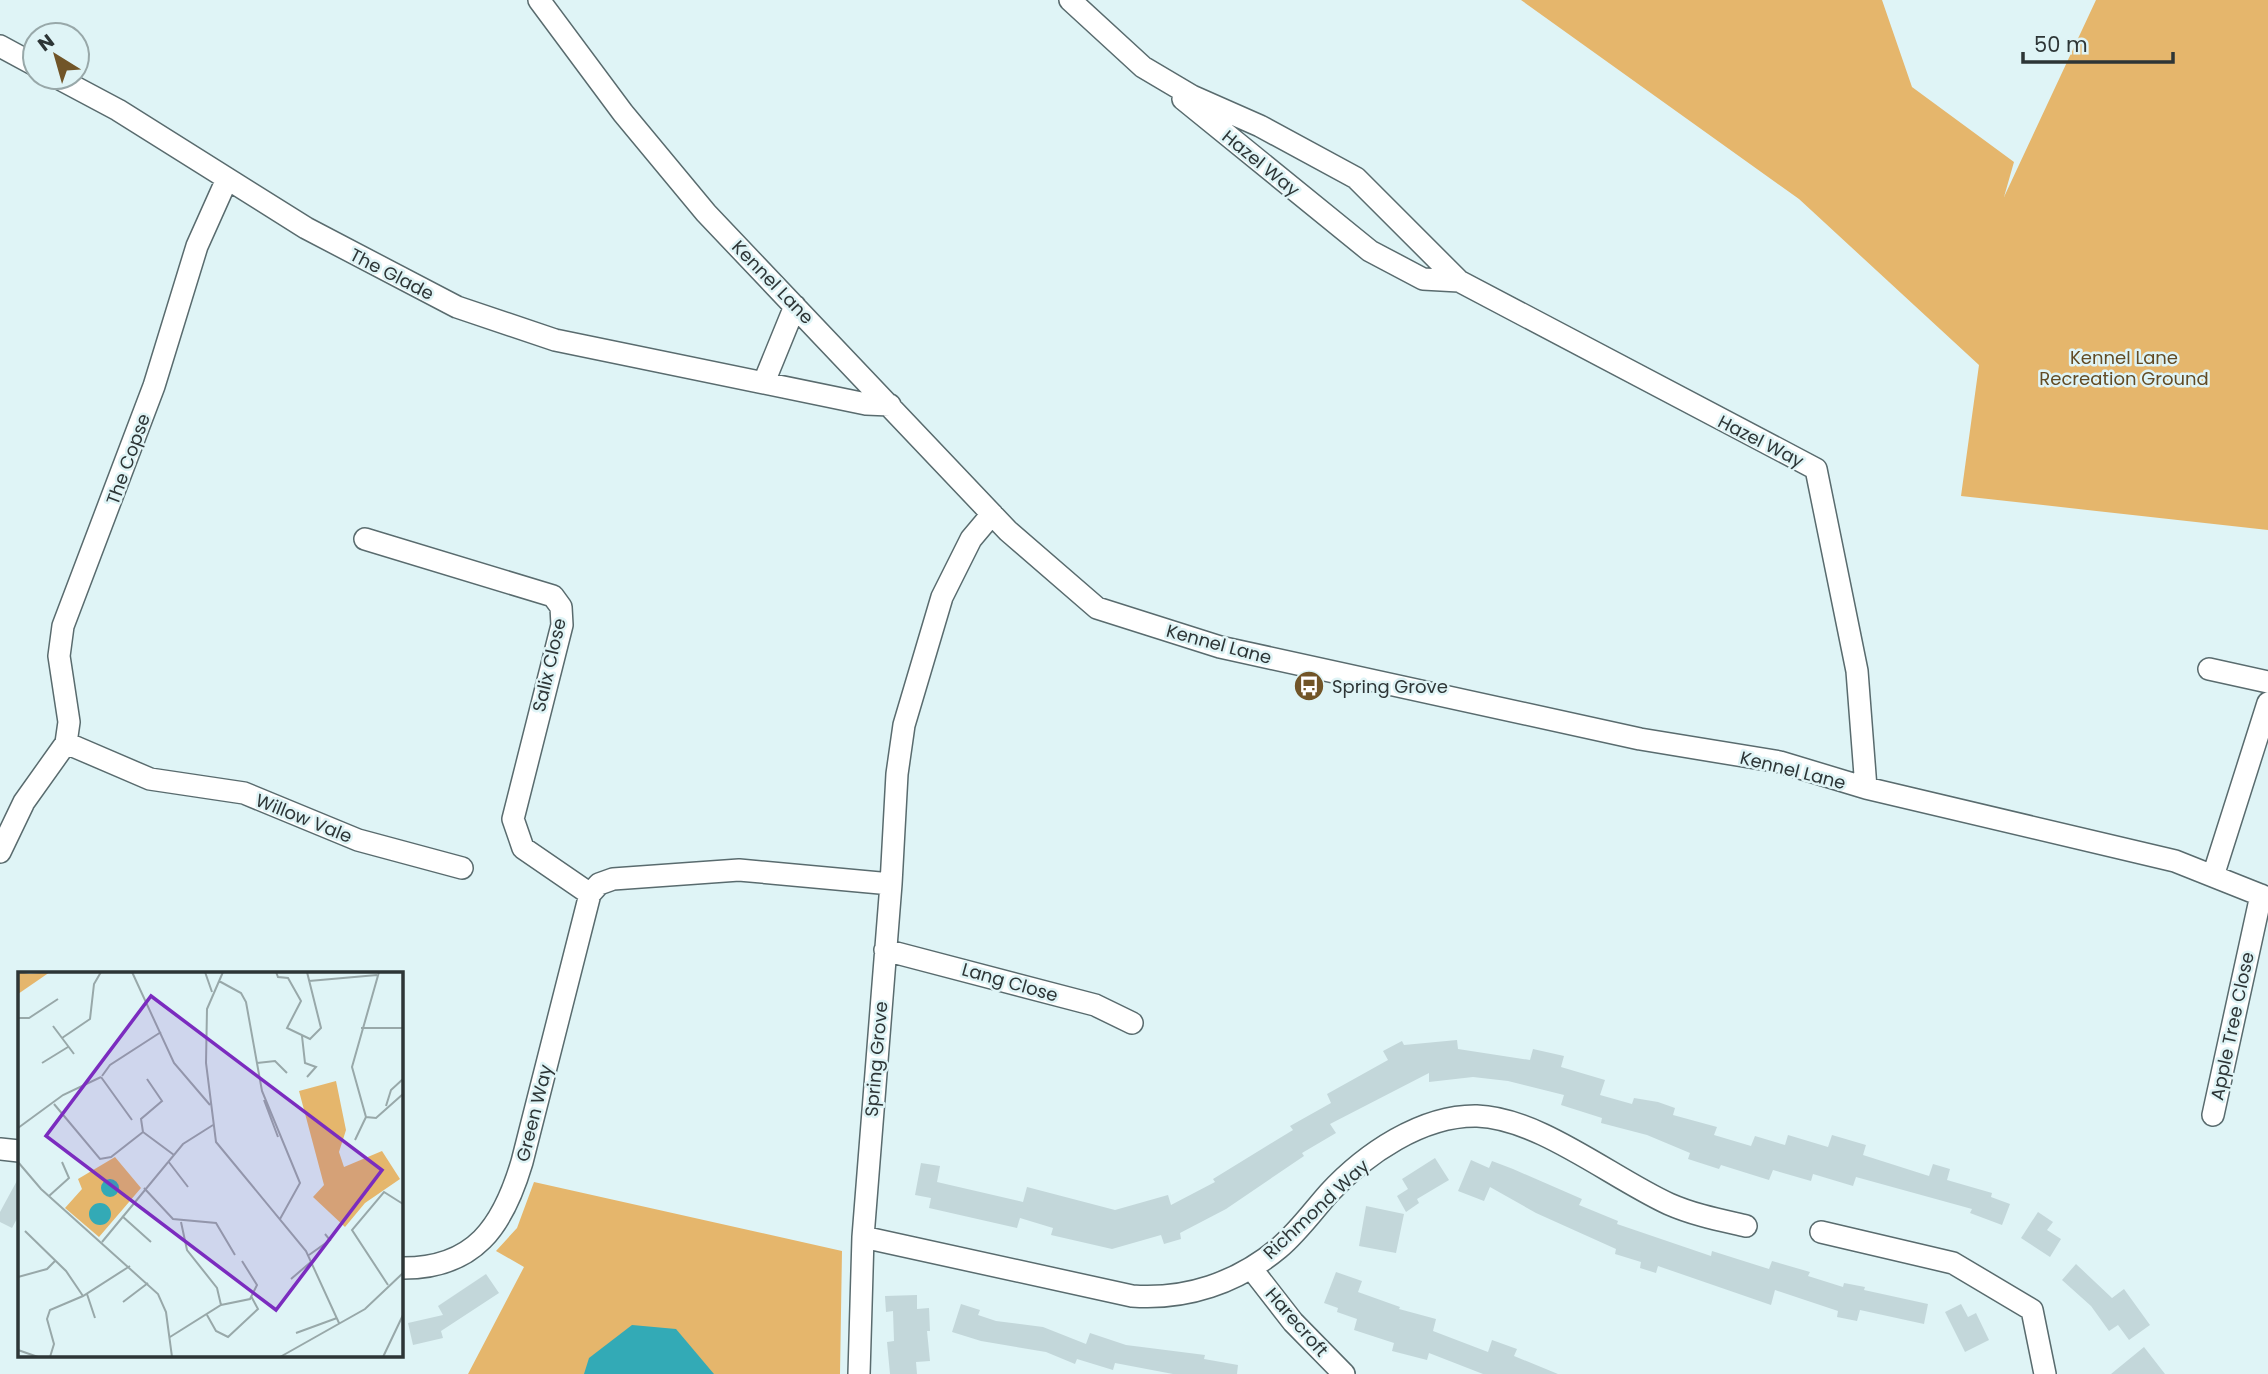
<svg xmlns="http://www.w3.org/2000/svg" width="2268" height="1374" font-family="Poppins,sans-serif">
  <rect width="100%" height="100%" fill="#dff4f6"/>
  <path fill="#e5b66c" d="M1521,0H1882L1912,87L2014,162L2004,197L2096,0H2268V530L1961,496L1979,365L1799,199Z
    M534,1182L842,1251L840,1374H468L524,1267L496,1251L517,1228Z"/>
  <path fill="#33aab6" d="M632,1325L676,1329L714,1374H584L589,1358Z"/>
  <path fill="#c3d7da" d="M1457,1040L1458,1049L1530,1060L1533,1049L1564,1056L1561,1067L1605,1080L1600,1095L1632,1104L1634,1098L1658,1102L1675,1108L1673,1115L1717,1127L1714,1135L1751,1146L1755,1136L1785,1145L1788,1135L1828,1147L1832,1135L1866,1145L1863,1155L1929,1176L1933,1164L1950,1169L1947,1180L1992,1193L1991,1197L2010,1204L2002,1225L1970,1213L1972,1209L1856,1177L1853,1186L1813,1174L1811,1181L1773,1170L1769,1180L1721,1165L1719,1169L1688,1159L1690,1153L1647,1135L1601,1123L1602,1118L1561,1105L1564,1095L1508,1081L1473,1077L1429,1082V1073L1330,1124L1336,1133L1302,1153L1304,1156L1226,1209L1180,1233L1181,1239L1164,1244L1161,1235L1112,1249L1051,1235L1053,1228L1020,1218L1017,1228L929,1208L931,1198L915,1195L921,1163L940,1166L937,1182L1023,1202L1027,1187L1115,1210L1168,1195L1171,1205L1215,1182L1213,1179L1293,1130L1290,1126L1331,1103L1327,1094L1388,1060L1383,1051L1402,1041L1404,1045Z
    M1435,1158L1449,1180L1417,1199L1419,1203L1406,1212L1397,1196L1408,1189L1402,1179Z
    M1471,1160L1489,1168L1492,1161L1513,1169L1582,1199L1579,1205L1618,1221L1617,1224L1711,1256L1712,1251L1769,1269L1772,1261L1810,1272L1808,1276L1843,1287L1844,1283L1865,1287L1864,1290L1928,1304L1924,1324L1860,1310L1857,1321L1837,1317L1838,1311L1775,1290L1771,1305L1658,1266L1656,1273L1640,1268L1641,1262L1615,1254L1616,1249L1536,1213L1490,1187L1484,1201L1458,1191Z
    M19,1177V1215L12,1228L0,1222V1212Z
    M1366,1206L1404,1214L1396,1253L1359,1246Z
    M2038,1212L2053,1222L2047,1230L2061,1239L2050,1257L2021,1238Z
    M2076,1264L2112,1298L2124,1289L2150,1325L2129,1340L2118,1325L2109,1331L2091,1306L2062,1280Z
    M1336,1272L1362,1281L1358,1292L1400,1307L1399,1309L1436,1319L1433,1331L1488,1352L1492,1340L1517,1349L1514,1356L1558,1374H1483L1429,1353L1427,1360L1392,1351L1394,1343L1354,1330L1357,1319L1337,1312L1338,1308L1324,1303Z
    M486,1274L499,1293L441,1331L443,1338L413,1345L408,1323L443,1315L438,1306Z
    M917,1295V1309L929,1308L930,1331H927L930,1361L916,1362L917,1374H890L887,1342L894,1341L893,1311L886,1312L885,1296Z
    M961,1304L980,1310L978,1315L996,1321L1043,1327L1086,1344L1090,1333L1126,1345L1205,1355L1204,1359L1238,1365L1237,1374H1173L1115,1363L1113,1370L1077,1359L1075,1364L1046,1352L981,1341L952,1332Z
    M1961,1304L1968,1317L1976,1313L1989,1340L1965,1352L1945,1312Z
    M2144,1347L2165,1374H2111Z"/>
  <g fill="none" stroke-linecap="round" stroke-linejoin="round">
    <g stroke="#596b6e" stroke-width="24">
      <path id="minor" d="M539,0L623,113L706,213L1008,531L1097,608L1220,647L1640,739L1780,762L1866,788L2175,861L2268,898
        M1070,0L1143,67L1192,96L1260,126L1356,178L1459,281L1816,469L1857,671L1866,788
        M0,46L35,65
        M56,77L118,110L306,228L457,307L555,340L866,404L890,405
        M1183,99L1370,251L1423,279L1459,281
        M764,382L795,306
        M365,539L553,596L561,607L562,625L513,819L523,848L590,894
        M2209,669L2268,682
        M66,743L150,779L244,793L358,840L462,868
        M0,852L24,802L66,743L69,722L59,656L63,626L154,386L197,246L227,179
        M2213,876L2268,703
        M885,950L1095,1005L1132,1023
        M2213,1115L2261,895
        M0,1149L19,1151
        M1821,1232L1953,1263L2032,1310L2045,1374
        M863,1237L1132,1296C1186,1300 1237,1283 1279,1248C1298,1232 1313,1211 1329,1193C1365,1154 1422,1115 1477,1116C1539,1118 1612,1178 1669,1204C1694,1215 1720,1220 1746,1226
        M401,1268C475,1269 503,1226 522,1162L590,894L599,884L613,879L739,870L891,884
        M1251,1268L1293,1322L1344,1374
        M859,1374L863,1237L891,884L897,774L904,725L942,597L971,539L992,514"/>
    </g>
    <use href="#minor" stroke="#fff" stroke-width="21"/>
  </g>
  <defs>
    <g id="bus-disc" transform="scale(1.575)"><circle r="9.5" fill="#715528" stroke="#dff4f6"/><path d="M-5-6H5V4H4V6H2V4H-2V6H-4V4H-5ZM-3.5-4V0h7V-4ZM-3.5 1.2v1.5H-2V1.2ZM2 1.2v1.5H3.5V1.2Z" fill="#fff"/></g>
  </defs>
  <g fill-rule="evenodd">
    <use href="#bus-disc" x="1309" y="686"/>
  </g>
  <g text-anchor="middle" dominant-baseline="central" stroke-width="5" stroke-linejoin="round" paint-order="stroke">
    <g font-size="18" fill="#2d3536" stroke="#dff4f6">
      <text transform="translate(1261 163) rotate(39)">Hazel Way</text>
      <text transform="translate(392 274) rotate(27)">The Glade</text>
      <text transform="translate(773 282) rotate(46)">Kennel Lane</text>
      <text transform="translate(1761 441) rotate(27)">Hazel Way</text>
      <text transform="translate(128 459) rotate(-70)">The Copse</text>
      <text transform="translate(1219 644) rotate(15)">Kennel Lane</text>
      <text transform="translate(549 665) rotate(-77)">Salix Close</text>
      <text transform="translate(1793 770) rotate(14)">Kennel Lane</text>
      <text transform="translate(304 818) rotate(22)">Willow Vale</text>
      <text transform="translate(1010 982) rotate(16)">Lang Close</text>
      <text transform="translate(2232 1026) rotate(-78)">Apple Tree Close</text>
      <text transform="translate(876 1059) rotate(-85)">Spring Grove</text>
      <text transform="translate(534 1113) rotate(-76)">Green Way</text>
      <text transform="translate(1316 1209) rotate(-43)">Richmond Way</text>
      <text transform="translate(1297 1322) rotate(49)">Harecroft</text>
    </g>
    <g font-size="18" fill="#624b24" stroke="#dff4f6">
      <text x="2124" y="357">Kennel Lane<tspan x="2124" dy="21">Recreation Ground</tspan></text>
    </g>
    <g font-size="18" fill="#2d3536" stroke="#dff4f6" text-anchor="start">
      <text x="1332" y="686">Spring Grove</text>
    </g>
  </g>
  <g transform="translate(18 972)">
    <rect width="385" height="385" fill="#dff4f6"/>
    <path d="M0,0L12,2L32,0L0,22ZM318,109L328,158L321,180L326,195L364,179L382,207L347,231L327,255L295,225L306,213L281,119ZM97,185L123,216L81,265L47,236L64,217L60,207Z" fill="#e5b66c"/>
    <path d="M83 216a9 9 0 1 1 18 0a9 9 0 1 1-18 0ZM71 242a11 11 0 1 1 22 0a11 11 0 1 1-22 0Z" fill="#33aab6"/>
    <path fill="none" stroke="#98a8a9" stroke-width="2" d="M114,0L156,91L192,133M187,0L194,20M205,0L189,37L188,91L198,170L288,279L321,351M258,0L260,5L270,6L283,29L269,56L292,67L303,56L289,0M361,0L334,95L348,145L358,146L385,122M201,9L223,21L228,30L244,119L282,211L262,247M291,9L359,3M0,46H11L40,27M35,54L56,82M343,56H385M284,64L287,91L298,95L289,105M44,66L72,47L76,12L83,0M24,91L50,75M239,91L257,89L269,101M84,104L92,93L143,60M83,105L114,148M246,128L260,165M36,132L82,187L93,185L125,160M368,134L373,118L385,107M0,156L45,123L83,105M125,160L123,147L144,129L129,107M125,160L156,183M337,168L348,145M150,189L170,215M0,190L23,217L140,322L148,340L154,385M126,216L155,247L198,251L217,283M31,224L51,206L44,190M104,244L133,270M163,250L169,278L199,316L203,333M7,259L48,299L65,324M84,270L165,172L195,153M291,283L312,268L307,262M0,305L29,297L37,289M273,307L294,289M370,313L334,258L366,220L385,232M69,322L77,346M105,330L130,311M189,343L198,359L210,365L240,337L233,324M278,361L319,346M152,365L203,333L232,327L239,313L224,289M0,378L20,385M32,385L36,372L29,347L32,338L65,324L112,294M262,385L347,337L385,301M365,385L385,343"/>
    <path fill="#7b2cbf" fill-opacity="0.15" stroke="#7b2cbf" stroke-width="3.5" d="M133,24L364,198L258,338L28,164Z"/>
    <rect width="385" height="385" fill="none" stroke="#2d3536" stroke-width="3.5"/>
  </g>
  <g transform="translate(56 56) rotate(323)"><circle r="33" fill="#dff4f6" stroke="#98a8a9" stroke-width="2"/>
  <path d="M0-5L12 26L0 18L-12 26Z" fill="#715528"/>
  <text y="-10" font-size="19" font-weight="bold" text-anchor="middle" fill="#2d3536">N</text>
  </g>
  <path d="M2023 52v10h150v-10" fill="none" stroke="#2d3536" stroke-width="3.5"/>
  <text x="2034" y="52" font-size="21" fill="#2d3536" stroke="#dff4f6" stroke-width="5" paint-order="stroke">50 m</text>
</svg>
